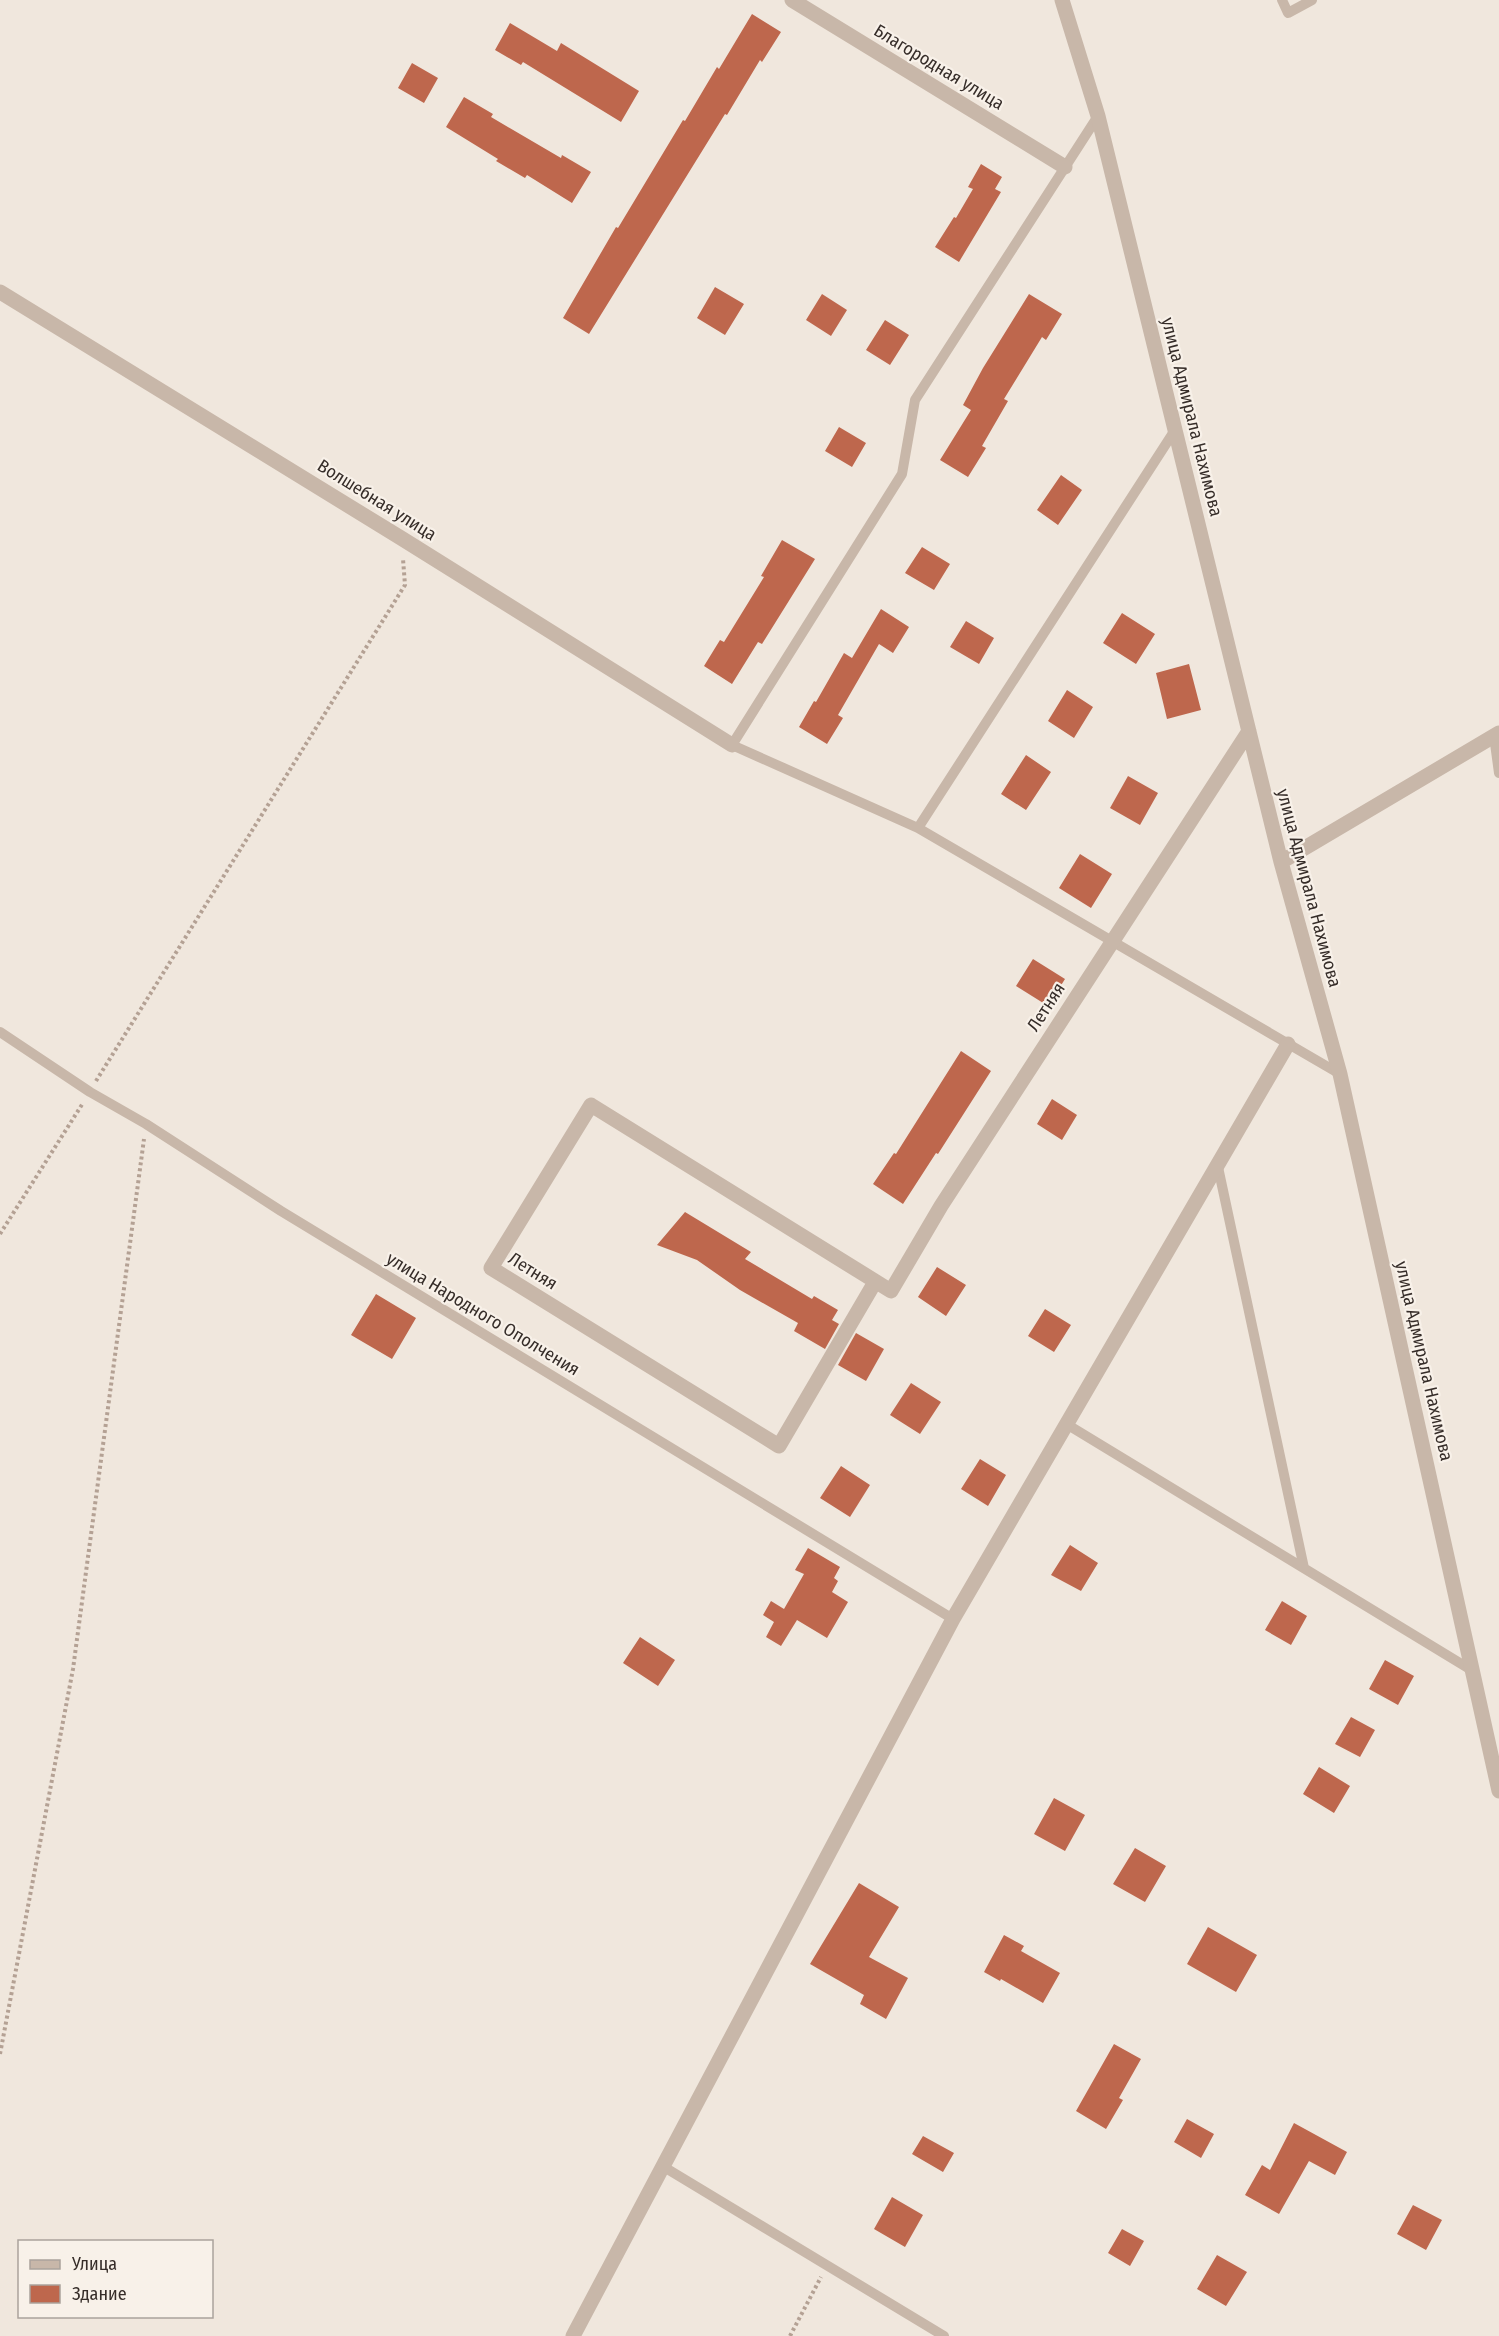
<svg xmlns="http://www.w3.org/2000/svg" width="1499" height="2336" font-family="'Fira Sans Condensed',sans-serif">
  <rect width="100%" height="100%" fill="#f0e7dd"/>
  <path fill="#be674d" d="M752,14L781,32L762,62L760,60L727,115L725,114L589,334L563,318L616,227L618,228L683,120L685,121L717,67L719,69Z
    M510,23L557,51L561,43L639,91L621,122L523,62L521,65L495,50Z
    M412,63L438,78L424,103L398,88Z
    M464,97L493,114L491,117L561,158L562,155L591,172L572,203L527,175L525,178L496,161L498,159L446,127Z
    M981,164L1002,177L995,189L1001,192L959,262L935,247L954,217L956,218L973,189L968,187Z
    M715,287L744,304L725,335L697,318Z
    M822,294L847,310L831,336L806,320Z
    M1029,294L1062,314L1046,340L1042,337L1004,399L1008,401L982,446L986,448L968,477L940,460L971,410L963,405L983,368Z
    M885,320L909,335L890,365L866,350Z
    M839,427L866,443L852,467L825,451Z
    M1061,475L1082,490L1058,525L1037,510Z
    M782,540L815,559L762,644L758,642L732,684L704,666L720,640L724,642L764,577L761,576Z
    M922,547L950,564L934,590L905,573Z
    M881,609L909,627L893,653L879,644L838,715L843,718L827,744L799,727L814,701L816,702L844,653L852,658Z
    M1122,613L1155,634L1136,664L1103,643Z
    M966,621L994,638L979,664L950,647Z
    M1189,664L1201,710L1167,719L1156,673Z
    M1067,690L1093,707L1074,738L1048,721Z
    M1026,755L1051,772L1026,810L1001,794Z
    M1128,776L1158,793L1140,825L1110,808Z
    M1080,854L1112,874L1091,908L1059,888Z
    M1033,959L1065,979L1048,1006L1016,986Z
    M961,1051L991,1071L938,1154L936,1153L903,1204L873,1184L894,1153L896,1154Z
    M1052,1099L1077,1115L1062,1140L1037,1124Z
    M685,1212L751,1252L745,1259L812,1299L814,1296L838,1310L832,1320L839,1324L825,1349L794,1331L798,1323L740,1290L697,1260L657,1245Z
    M937,1267L966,1285L946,1316L918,1297Z
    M376,1294L416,1318L392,1359L351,1335Z
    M1045,1309L1071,1325L1054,1352L1028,1336Z
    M856,1333L884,1349L866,1381L838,1365Z
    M911,1383L941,1402L920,1434L890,1415Z
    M980,1459L1006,1475L988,1506L961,1489Z
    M841,1466L870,1485L850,1517L820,1498Z
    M1070,1545L1098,1563L1081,1591L1051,1575Z
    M808,1548L840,1567L834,1578L838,1581L832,1592L848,1602L827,1638L797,1620L781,1646L766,1637L774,1622L763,1615L771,1601L784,1609L804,1574L795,1570Z
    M1282,1601L1307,1616L1291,1645L1265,1630Z
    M640,1637L675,1660L658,1686L623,1663Z
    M1385,1660L1414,1676L1398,1705L1369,1689Z
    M1351,1717L1375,1730L1360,1757L1335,1744Z
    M1319,1767L1350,1786L1334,1813L1303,1794Z
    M1054,1798L1085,1815L1065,1851L1034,1834Z
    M1135,1848L1166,1866L1145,1902L1113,1884Z
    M859,1883L899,1907L869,1957L908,1978L886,2019L860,2004L864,1995L810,1964Z
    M1208,1927L1257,1955L1236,1992L1187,1964Z
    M1004,1935L1024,1946L1021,1951L1060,1973L1043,2003L1001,1979L1000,1981L984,1972Z
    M1114,2044L1141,2059L1119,2098L1123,2100L1106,2129L1076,2111Z
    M1187,2119L1214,2134L1201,2158L1174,2142Z
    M1294,2123L1347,2152L1335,2175L1309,2161L1279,2214L1245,2195L1262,2165L1270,2170Z
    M923,2136L954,2153L943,2172L912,2154Z
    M892,2197L923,2215L905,2247L874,2229Z
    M1413,2205L1442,2220L1426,2250L1397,2234Z
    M1122,2229L1144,2241L1130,2266L1108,2253Z
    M1217,2255L1247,2272L1226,2306L1197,2289Z"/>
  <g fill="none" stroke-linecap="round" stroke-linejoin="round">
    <path stroke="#b4a194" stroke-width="4" stroke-dasharray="3 3" stroke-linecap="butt" d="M96,1081L405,585L403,559
      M0,1234L83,1103
      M0,2054L73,1669L144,1139
      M790,2336L821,2277"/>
    <path stroke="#c8b7a9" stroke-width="10" d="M1282,0L1288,13L1312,0
      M1098,116L915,400L902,474L732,745L918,828L1340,1074
      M1494,736L1499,773
      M918,828L1175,430
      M0,1032L90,1092L146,1124L281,1211L953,1619
      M1218,1167L1304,1568
      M1068,1425L1473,1671
      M664,2167L944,2336"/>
    <path stroke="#c8b7a9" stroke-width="15" d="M792,0L1065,167
      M1062,0L1098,116L1281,862L1340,1074L1499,1791
      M0,292L401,538L732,745
      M1281,862L1499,733
      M875,1282L779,1446L491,1268L591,1105L891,1291L941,1206L1249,731
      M573,2336L953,1619L1288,1044"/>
  </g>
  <g text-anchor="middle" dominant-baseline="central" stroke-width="4.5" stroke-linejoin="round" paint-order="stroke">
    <g font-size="18" fill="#362d29" stroke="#f8f1e9">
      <text transform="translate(939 67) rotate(31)">Благородная улица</text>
      <text transform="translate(1192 417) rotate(76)">улица Адмирала Нахимова</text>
      <text transform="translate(377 500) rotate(32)">Волшебная улица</text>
      <text transform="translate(1309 888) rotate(75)">улица Адмирала Нахимова</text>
      <text transform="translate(1046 1007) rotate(-57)">Летняя</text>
      <text transform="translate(533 1271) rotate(32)">Летняя</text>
      <text transform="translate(483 1314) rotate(31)">улица Народного Ополчения</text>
      <text transform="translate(1424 1361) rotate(77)">улица Адмирала Нахимова</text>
    </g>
  </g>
  <rect x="18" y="2240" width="195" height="78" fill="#f8f1e9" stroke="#aaa39c" stroke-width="1.5"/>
  <rect x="30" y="2260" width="30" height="9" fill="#c8b7a9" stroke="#aaa39c" stroke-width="1.5"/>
  <text x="72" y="2270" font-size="18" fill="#362d29">Улица</text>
  <rect x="30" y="2285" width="30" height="18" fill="#be674d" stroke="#aaa39c" stroke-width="1.5"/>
  <text x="72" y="2300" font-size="18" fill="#362d29">Здание</text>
</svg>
